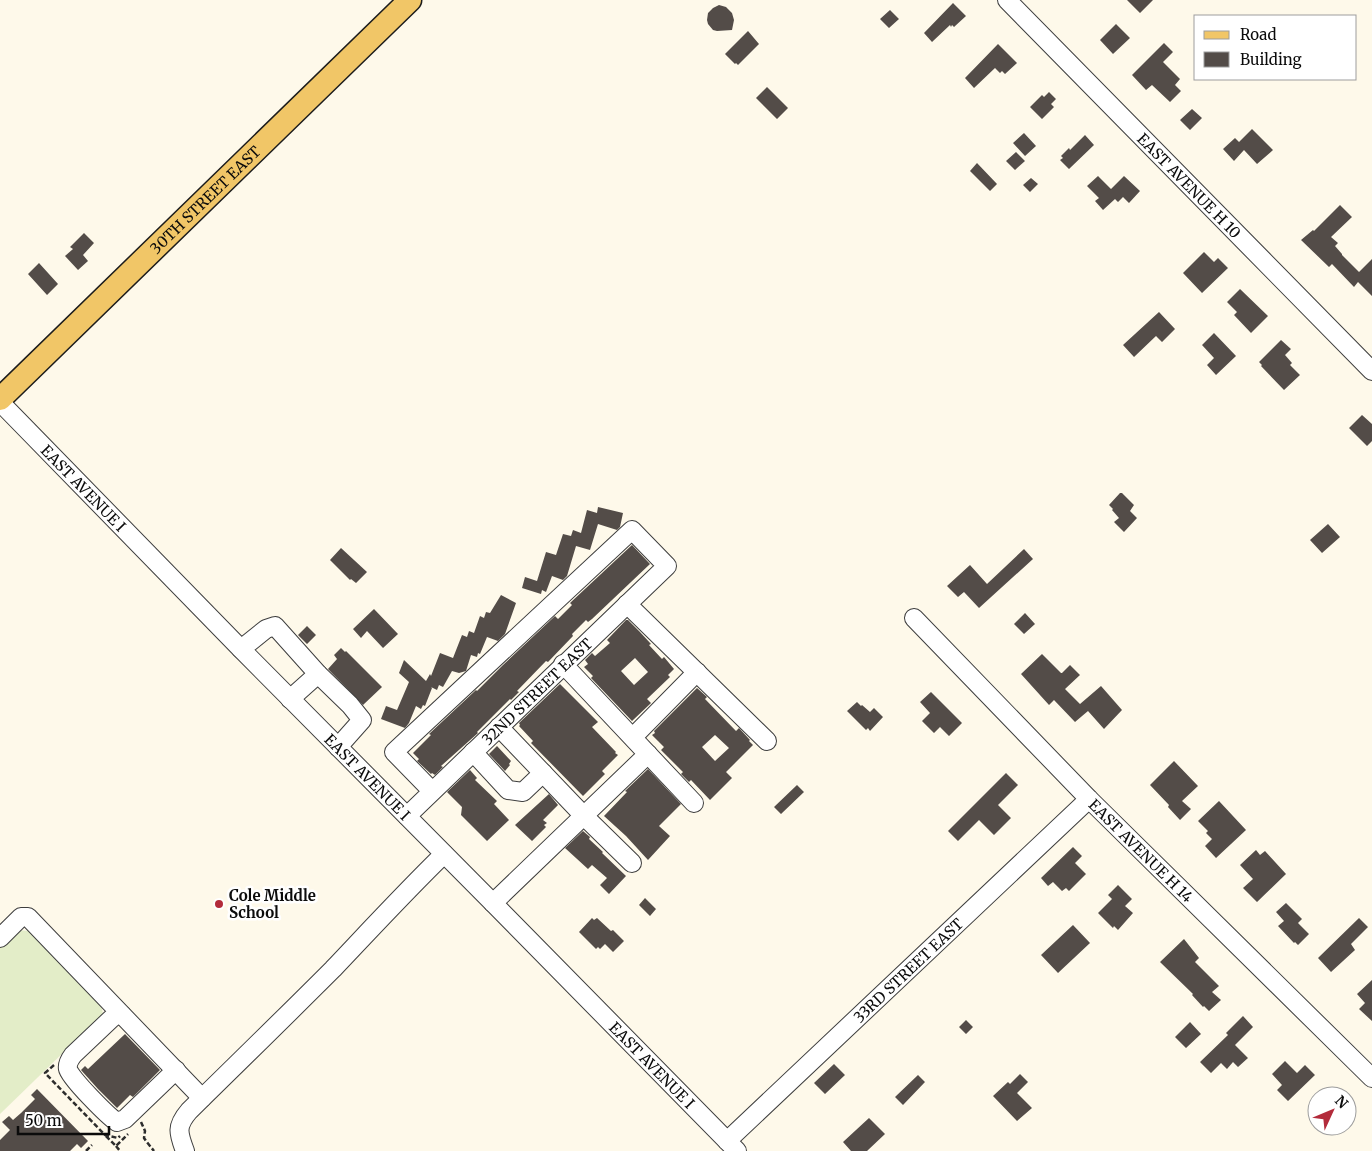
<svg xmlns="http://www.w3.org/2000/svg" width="1372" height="1151" font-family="Merriweather,serif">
  <rect width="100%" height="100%" fill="#fef9ea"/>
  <path fill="#e3edc8" d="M18,930L28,931L101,1005L103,1014L0,1114V948Z"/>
  <path fill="#534c48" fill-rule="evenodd" d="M1127,0H1153L1140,13Z
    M953,3L966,16L954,27L952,25L951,27L950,25L932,42L924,33Z
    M719,5L726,7L732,13L734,20L732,30L717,31L713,30L708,24L707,20L708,13L713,8Z
    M890,10L899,19L889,28L880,19Z
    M1116,24L1130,38L1113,54L1100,40Z
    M748,31L759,44L738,65L736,63L735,64L725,54Z
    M1164,43L1173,52L1163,62L1180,79L1175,85L1181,91L1170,102L1152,85L1146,90L1132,75Z
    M998,44L1017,63L1005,74L1002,71L1000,73L995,68L974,88L965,78Z
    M767,87L788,108L777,119L756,98Z
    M1049,92L1056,99L1051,104L1054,107L1042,119L1030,107L1042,95L1044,97Z
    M1192,109L1202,118L1190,130L1180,120Z
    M1252,129L1273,150L1257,164L1244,150L1234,161L1223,149L1235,138L1239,142Z
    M1024,133L1036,146L1025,156L1013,143Z
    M1085,135L1094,145L1069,169L1060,160L1063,158L1061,156L1069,148L1070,150Z
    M1016,152L1025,161L1015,170L1006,161Z
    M977,163L997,184L990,191L970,171Z
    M1098,176L1111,189L1124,176L1140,191L1129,203L1123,197L1118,202L1115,199L1103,210L1095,201L1099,198L1087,186Z
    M1031,178L1038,184L1030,192L1023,185Z
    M1340,205L1352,217L1331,237L1338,243L1335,246L1342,254V255L1359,272L1372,259V296L1358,282L1354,287L1332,264L1329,267L1301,240L1313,230L1314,231Z
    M84,233L94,243L83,255L88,261L78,270L65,256L73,249L70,247Z
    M1204,252L1214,262L1218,258L1228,268L1202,293L1183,273Z
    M39,263L58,284L47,295L28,274Z
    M1240,289L1268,316L1251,333L1234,315L1237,312L1227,302Z
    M1159,312L1175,329L1162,342L1156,336L1134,357L1123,345Z
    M1214,333L1236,356L1216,375L1207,365L1214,358L1202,345Z
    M1281,340L1291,349L1285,355L1292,363L1290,365L1300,375L1284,390L1261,366L1262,365L1259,362Z
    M1362,415L1372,424V441L1367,446L1349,428Z
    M1120,493H1122L1134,505L1130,511L1137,518L1124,532L1114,522L1119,518L1112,510L1113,509L1109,505Z
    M598,507L623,513L620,527L617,530L598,524L590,550L576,546L567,576L563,580L552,576L546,592L542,590L541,594L522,588L525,577L537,581L546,552L556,555L563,534L571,536L573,530L581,533L587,510L597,513Z
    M1328,524L1340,537L1322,553L1310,540Z
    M632,545L650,564L592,619L588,622L586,620L572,634L573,636L548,662L546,661L517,691L519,692L511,700L510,699L477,732L478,733L441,766L443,767L435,775L432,773L431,774L417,761L419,759L413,753L431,735L429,734L476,690L477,691L503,665L555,616L558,619L572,605L570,603Z
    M341,548L367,572L356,583L351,579L350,580L330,560Z
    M1024,549L1033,559L979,608L964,592L958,597L947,586L970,565L987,584Z
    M501,595L516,603L505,634L498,641L487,637L480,654L478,653L477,657L471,655L466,671L459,673L452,671L443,687L439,685L437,690L431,687L432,688L425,706L423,705L421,709L416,706L409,723L405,728L381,719L386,706L397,710L409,682L399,673L404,660L426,681L430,674L431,676L440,653L453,658L462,635L467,637L469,631L474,633L480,616L484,618L486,612L490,613Z
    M374,609L398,634L383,648L367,631L361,638L353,629Z
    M1025,613L1035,624L1024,634L1014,624Z
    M626,620H628L639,631L651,644L649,645L662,659L664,657L674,669L668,675L670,677L647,699L651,703L650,704L632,721L591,678L593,676L584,667L588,664L585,660L592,653L595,656L610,643L607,640ZM635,658L648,672L634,685L621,671Z
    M307,626L316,635L307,644L298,635Z
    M341,648L345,652L346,651L382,687L363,705L328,669L337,659L334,655Z
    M1042,654L1061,673H1062L1070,665L1080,675L1065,689L1080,704L1101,686L1122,710L1104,729L1088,711L1075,722L1054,700L1049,705L1021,674Z
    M560,684L598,722L592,727L616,752L615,753L618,755L602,771L605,774L583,796L531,743L533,741L519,726L520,725L519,723Z
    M697,688L707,697L705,699L736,731L739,728L750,740L749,741L753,745L726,772L732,778L710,800L691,780L689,782L681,774L683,772L661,750L664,747L652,735L655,733L654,731ZM715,735L729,748L715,761L702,747Z
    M931,692L962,723L949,736L940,727L934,733L922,721L930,713L920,702Z
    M857,702L861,706L862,705L870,712L874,708L883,717L870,731L868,728L866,730L847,711Z
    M497,746L511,761L509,764L510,765L505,771L489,754Z
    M1174,761L1198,786L1182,801L1191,809L1180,820L1168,807L1169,805L1150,785Z
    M648,769L681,804L659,826L670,836L648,860L626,836L604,816L627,792L625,791Z
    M470,770L477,778L475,780L497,801L494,804L509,820L487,841L461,815L462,807L447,792Z
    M1006,773L1018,785L998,805L1011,818L994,835L979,820L958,841L948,831Z
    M797,785L804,792L781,814L774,807Z
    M549,794L558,805L543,820L547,823L544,825L546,827L532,841L515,825Z
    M1219,801L1246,830L1216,858L1205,846L1212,839L1206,833L1208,831L1198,821Z
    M583,831L590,837L589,839L603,852L602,853L626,876L609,894L600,885L607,878L592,865L588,869L565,848Z
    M1073,847L1082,856L1075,863L1086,874L1069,891L1066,888L1062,891L1053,882L1048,886L1041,878Z
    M1256,850L1260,855L1265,851L1286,874L1257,902L1243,888L1253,879L1240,865Z
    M1118,885L1132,899L1125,906L1133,913L1118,930L1114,926L1113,928L1098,913L1112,899L1108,895Z
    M645,898L656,909L650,916L639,905Z
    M1286,903L1302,919L1298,923L1309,934L1298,945L1295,942L1294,943L1278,926L1284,921L1276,912Z
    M592,918L594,920L597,918L611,931L613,930L624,941L613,952L605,944L600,949L598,947L596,949L579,932Z
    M1359,918L1368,927L1351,944L1355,950L1331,972L1318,958Z
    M1073,925L1090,943L1058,973L1041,955Z
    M1184,939L1199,958L1195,962L1219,986L1212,992L1221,1000L1209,1011L1204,1006L1203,1007L1192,995L1193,994L1160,962Z
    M1372,980V1021L1359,1009L1365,1003L1357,994Z
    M1243,1016L1253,1027L1235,1045L1248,1058L1238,1067L1233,1062L1227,1069L1221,1063L1211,1073L1200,1062L1228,1035L1226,1033Z
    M966,1020L973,1027L966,1034L959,1027Z
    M1190,1022L1201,1034L1186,1048L1175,1037Z
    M125,1034L160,1070L133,1097L130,1095L117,1108L98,1089L81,1070L85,1066L88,1069Z
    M1285,1061L1297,1073L1305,1065L1315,1075L1288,1101L1277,1090L1282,1085L1272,1074Z
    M834,1064L845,1075L825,1094L814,1083Z
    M1020,1074L1028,1082L1017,1093L1032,1108L1017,1121L993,1096L1008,1082L1010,1084Z
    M918,1075L925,1082L903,1105L895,1097Z
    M37,1089L88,1141L81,1148L77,1144L70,1151H0V1140L10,1130L2,1122L9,1116L13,1120L21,1113L35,1099L31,1095Z
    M869,1118L885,1134L867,1151H851L843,1142Z"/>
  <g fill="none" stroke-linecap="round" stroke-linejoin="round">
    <g stroke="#3e3e3e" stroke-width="20">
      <g id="minor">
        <path id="s1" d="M1007,0L1372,371"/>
        <path id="s2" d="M0,402L241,649L493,903L737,1151"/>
        <path d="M627,604L767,741"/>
        <path id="s3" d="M914,618L1089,799L1372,1078"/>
        <path d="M241,649L266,629L275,626L318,674L350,705L362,720L338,747"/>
        <path d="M563,664L694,803"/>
        <path d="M290,699L318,674"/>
        <path d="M499,727L584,816L632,863"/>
        <path d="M633,737L697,672"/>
        <path d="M473,752L508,790L523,792L543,773"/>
        <path id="s4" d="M407,816L667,566L632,530L394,752L432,791"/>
        <path d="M493,903L648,754"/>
        <path d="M0,938L21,917H28L202,1098"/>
        <path d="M122,1015H116L111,1019L73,1055C70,1059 67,1064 68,1069C69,1077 109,1117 117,1122L125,1119L176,1070"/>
        <path id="s5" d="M727,1141L1089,799"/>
        <path d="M185,1151C178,1133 176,1126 189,1111C237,1064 285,1017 333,969C370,930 406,891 444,854"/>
      </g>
    </g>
    <g stroke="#1c1c1c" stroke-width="25">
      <g id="major">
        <path id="s6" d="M0,399L410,0"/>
      </g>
    </g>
    <path stroke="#2d2d2d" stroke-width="2.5" stroke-dasharray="5 2.5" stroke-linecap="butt" d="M54,1065L45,1073L105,1135L118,1138L120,1136
      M141,1122L145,1131L144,1138L146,1141L154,1151
      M106,1136L116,1146L128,1134
      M116,1146L120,1151
      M86,1151L92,1145"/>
    <use href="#minor" stroke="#fff" stroke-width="18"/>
    <use href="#major" stroke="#f1c667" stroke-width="22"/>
  </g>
  <circle fill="#b32b3b" stroke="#fff" stroke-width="2" cx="219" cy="904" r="5"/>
  <g text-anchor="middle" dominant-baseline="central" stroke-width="5" stroke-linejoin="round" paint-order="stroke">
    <g font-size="15" fill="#0b0b0b" stroke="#fff">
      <text stroke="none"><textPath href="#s1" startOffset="260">EAST AVENUE H 10</textPath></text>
      <text stroke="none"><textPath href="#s6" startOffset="286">30TH STREET EAST</textPath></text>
      <text stroke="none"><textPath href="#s2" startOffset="120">EAST AVENUE I</textPath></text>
      <text stroke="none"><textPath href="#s4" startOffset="180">32ND STREET EAST</textPath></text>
      <text stroke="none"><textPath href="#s2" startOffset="525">EAST AVENUE I</textPath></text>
      <text stroke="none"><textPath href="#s3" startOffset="325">EAST AVENUE H 14</textPath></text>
      <text stroke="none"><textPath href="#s5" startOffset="249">33RD STREET EAST</textPath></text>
      <text stroke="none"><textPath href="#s2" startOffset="930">EAST AVENUE I</textPath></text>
    </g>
    <g font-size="15" font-weight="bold" fill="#0b0b0b" stroke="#fff" text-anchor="start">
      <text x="229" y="895">Cole Middle<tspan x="229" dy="17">School</tspan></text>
    </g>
  </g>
  <rect x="1194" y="15" width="162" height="65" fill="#ffffff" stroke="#9d9d9d"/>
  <rect x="1204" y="31" width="25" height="8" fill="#f1c667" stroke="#9d9d9d"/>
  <text x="1240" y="40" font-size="15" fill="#0b0b0b">Road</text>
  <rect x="1204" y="52" width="25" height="15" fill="#534c48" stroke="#9d9d9d"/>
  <text x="1240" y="65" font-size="15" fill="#0b0b0b">Building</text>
  <g transform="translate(1332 1111) rotate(46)"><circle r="24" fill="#ffffff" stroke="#9d9d9d"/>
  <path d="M0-4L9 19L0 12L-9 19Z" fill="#b32b3b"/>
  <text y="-8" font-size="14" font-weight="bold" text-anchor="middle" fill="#0b0b0b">N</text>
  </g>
  <path d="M18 1126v8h91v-8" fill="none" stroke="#0b0b0b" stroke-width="2.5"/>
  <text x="25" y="1126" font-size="15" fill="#0b0b0b" stroke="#ffffff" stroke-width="4" paint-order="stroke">50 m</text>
</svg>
